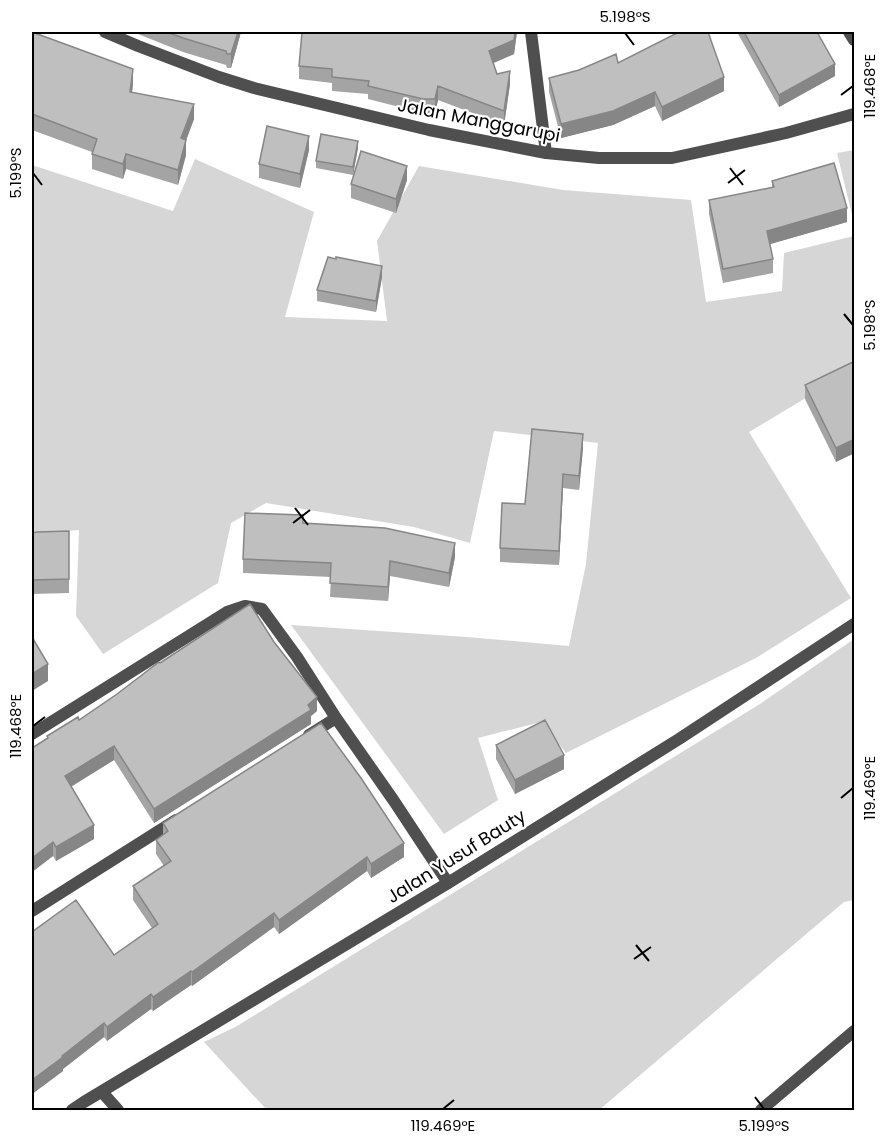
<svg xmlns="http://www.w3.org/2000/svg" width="886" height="1142" font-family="Poppins,sans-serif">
  <rect width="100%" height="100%" fill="#fff"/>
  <path fill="#d6d6d6" d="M854,150V223L837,153Z
    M195,159L314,212L285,317L387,321L377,241L419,166L563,190L691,200L706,302L782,291L784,253L854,236V369L749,432L851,598L756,658L566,753L541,722L478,738L498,800L444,834L291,625L467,637L569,646L586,564L598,443L494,431L470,543L414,527L266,503L231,523L218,583L103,654L76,616L79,530L32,533V165L173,211Z
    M854,639V900L844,902L599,1110H267L204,1042L237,1026L760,704Z"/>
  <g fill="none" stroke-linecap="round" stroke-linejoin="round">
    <path stroke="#4f4f4f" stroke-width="12" d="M105,32L138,46L219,77L254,88L429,130L546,153L599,158H672L786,133L854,114
      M531,32L546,153
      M32,734L227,612L245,606L262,609L297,657L336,718L394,801L448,883
      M309,735L336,718
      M32,911L176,820
      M102,1092L118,1110
      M761,1110L854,1031"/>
    <path stroke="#4f4f4f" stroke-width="12" d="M849,32L854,40
      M72,1110L84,1102L448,883L679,739L854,624"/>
  </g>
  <path fill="#a4a4a4" d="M32,32L133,84L132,93L194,119L186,140V155L178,185L126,169L123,179L92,169V152L32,130Z
    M133,32H241L231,68H227L226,65L183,52Z
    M302,32H517L514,54L493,63L497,74L510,84L504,125L438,100L435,113H423L368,99V94L332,91V83L299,79V66Z
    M737,32H817L835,76L779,107Z
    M618,63L724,91L662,121L655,106L613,125L561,138L549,92V78Z
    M358,148L353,175L316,168V161Z
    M309,150L300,188L259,178V164Z
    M407,180L396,213L351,198V184Z
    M772,181L847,222L770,244L773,259V273L723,283L709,214V200L772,187Z
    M382,277L376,312L317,301V290Z
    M855,361L836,462L805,399V385Z
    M583,448L579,490L563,488L559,565L500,562V548L525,504Z
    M303,523L455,557L449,587L390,576L388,601L330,597L331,577L243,573V559Z
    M69,531V593L32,594V533Z
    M160,663L317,711L311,716V724L154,823L114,760L71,787L94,839L56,861L53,856L32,872V748L47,738V736L79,720L117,694Z
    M496,745L564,769L515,794L496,759Z
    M163,823L404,857L371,878L367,871L279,934L274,927L192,986L191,985L153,1011L151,1009L107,1041L104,1037L63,1069V1071L32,1094V932L114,955L152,928L133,900V886L164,866L156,854V840L163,835Z"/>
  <path fill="#868686" d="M238,32H241L231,68V54Z
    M515,32H517L514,54L489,65V51Z
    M835,64V76L779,107V95Z
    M133,69V84L130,107V92Z
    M510,71V84L504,125V111Z
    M724,77V91L662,121V107Z
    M438,86V100L435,113V99Z
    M655,92V106L613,125L561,138V124Z
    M194,104V119L181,154V138Z
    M309,136V150L300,188V174Z
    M186,140V155L178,185V170Z
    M358,141V148L353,175V167Z
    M126,154V169L123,179V164Z
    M407,166V180L396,213V199Z
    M847,208V222L767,245V231Z
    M382,266V277L376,312V301Z
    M583,434V448L579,490V476Z
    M855,439V453L836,462V448Z
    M563,474V488L559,565V551Z
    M455,543V557L449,587V573Z
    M390,561V576L388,601V587Z
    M48,664V681L32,691V674Z
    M317,697V711L311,716V724L154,823V809Z
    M114,746V760L65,790V776Z
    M564,755V769L515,794V780Z
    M94,825V839L56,861V847Z
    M53,842V856L32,872V858Z
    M404,843V857L371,878V864Z
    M367,857V871L279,934V920Z
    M274,913V927L192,986V972Z
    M191,971V985L153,1011V997Z
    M151,994V1009L107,1041V1027Z
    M104,1023V1037L63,1069V1071L32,1094V1080Z"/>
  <path fill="#bfbfbf" stroke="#868686" stroke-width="1.5" d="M32,32L133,69L130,92L194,104L181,138L186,140L178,170L126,154L123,164L92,154L97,139L32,114Z
    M167,32H238L231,54H227L226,51L183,38Z
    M302,32H515L514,40L489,51L497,74L510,71L504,111L438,86L435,99H423L368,86L369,81L332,77V69L299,66Z
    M679,32H708L724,77L662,107L655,92L613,111L561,124L549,78L579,70L616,54L618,63Z
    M744,32H817L835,64L779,95Z
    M267,126L309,136L300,174L259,164Z
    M321,134L358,141L353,167L316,161Z
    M361,151L407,166L396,199L351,184Z
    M834,163L847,208L767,231L773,259L723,269L709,200L774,187L772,181Z
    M328,257L336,259V257L382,266L376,301L317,290Z
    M855,361V439L836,448L805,385Z
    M532,429L583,434L579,476L563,474L559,551L500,548L502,503L525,504Z
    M245,513L303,515V523L385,528L455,543L449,573L390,561L388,587L330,583L331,563L243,559Z
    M69,531V579L32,580V533L37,532Z
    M250,604L274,642L317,697L308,705L311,710L154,809L114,746L65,776L94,825L56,847L53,842L32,858V748L48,738L47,736L78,717L79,720L117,694L159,662L160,663Z
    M32,637L48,664L32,674Z
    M545,720L564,755L515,780L496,745Z
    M321,723L361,778L404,843L371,864L367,857L279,920L274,913L192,972L191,971L153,997L151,994L107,1027L104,1023L62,1056L63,1057L32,1080V932L76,900L114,955L158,924L133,886L171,861L156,840L168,831L163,823Z"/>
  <path fill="none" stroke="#000" stroke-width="2" d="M625,33L634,45M841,95L853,86M730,168L743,185M33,173L42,185M728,183L745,170M844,314L853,325M295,508L308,525M293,523L310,510M33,726L45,717M841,798L853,788M636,945L649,961M634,959L651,947M755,1097L764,1109M443,1109L454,1100"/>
  <g text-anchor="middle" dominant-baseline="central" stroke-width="4.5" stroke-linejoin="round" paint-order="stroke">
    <g font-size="18" fill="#000" stroke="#fff">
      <text transform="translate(479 120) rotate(11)">Jalan Manggarupi</text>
      <text transform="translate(456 856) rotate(-32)">Jalan Yusuf Bauty</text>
    </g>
  </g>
  <rect width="886" height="1142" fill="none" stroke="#ffffff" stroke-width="66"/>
  <rect x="33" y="33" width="820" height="1076" fill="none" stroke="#000" stroke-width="2"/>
  <g font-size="15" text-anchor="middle" fill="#000">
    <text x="625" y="22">5.198°S</text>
    <text transform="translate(870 86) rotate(-90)" y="5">119.468°E</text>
    <text transform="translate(16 173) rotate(-90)" y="5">5.199°S</text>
    <text transform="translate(870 325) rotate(-90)" y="5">5.198°S</text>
    <text transform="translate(16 726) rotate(-90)" y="5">119.468°E</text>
    <text transform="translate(870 788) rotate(-90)" y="5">119.469°E</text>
    <text x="443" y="1131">119.469°E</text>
    <text x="764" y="1131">5.199°S</text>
  </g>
</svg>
